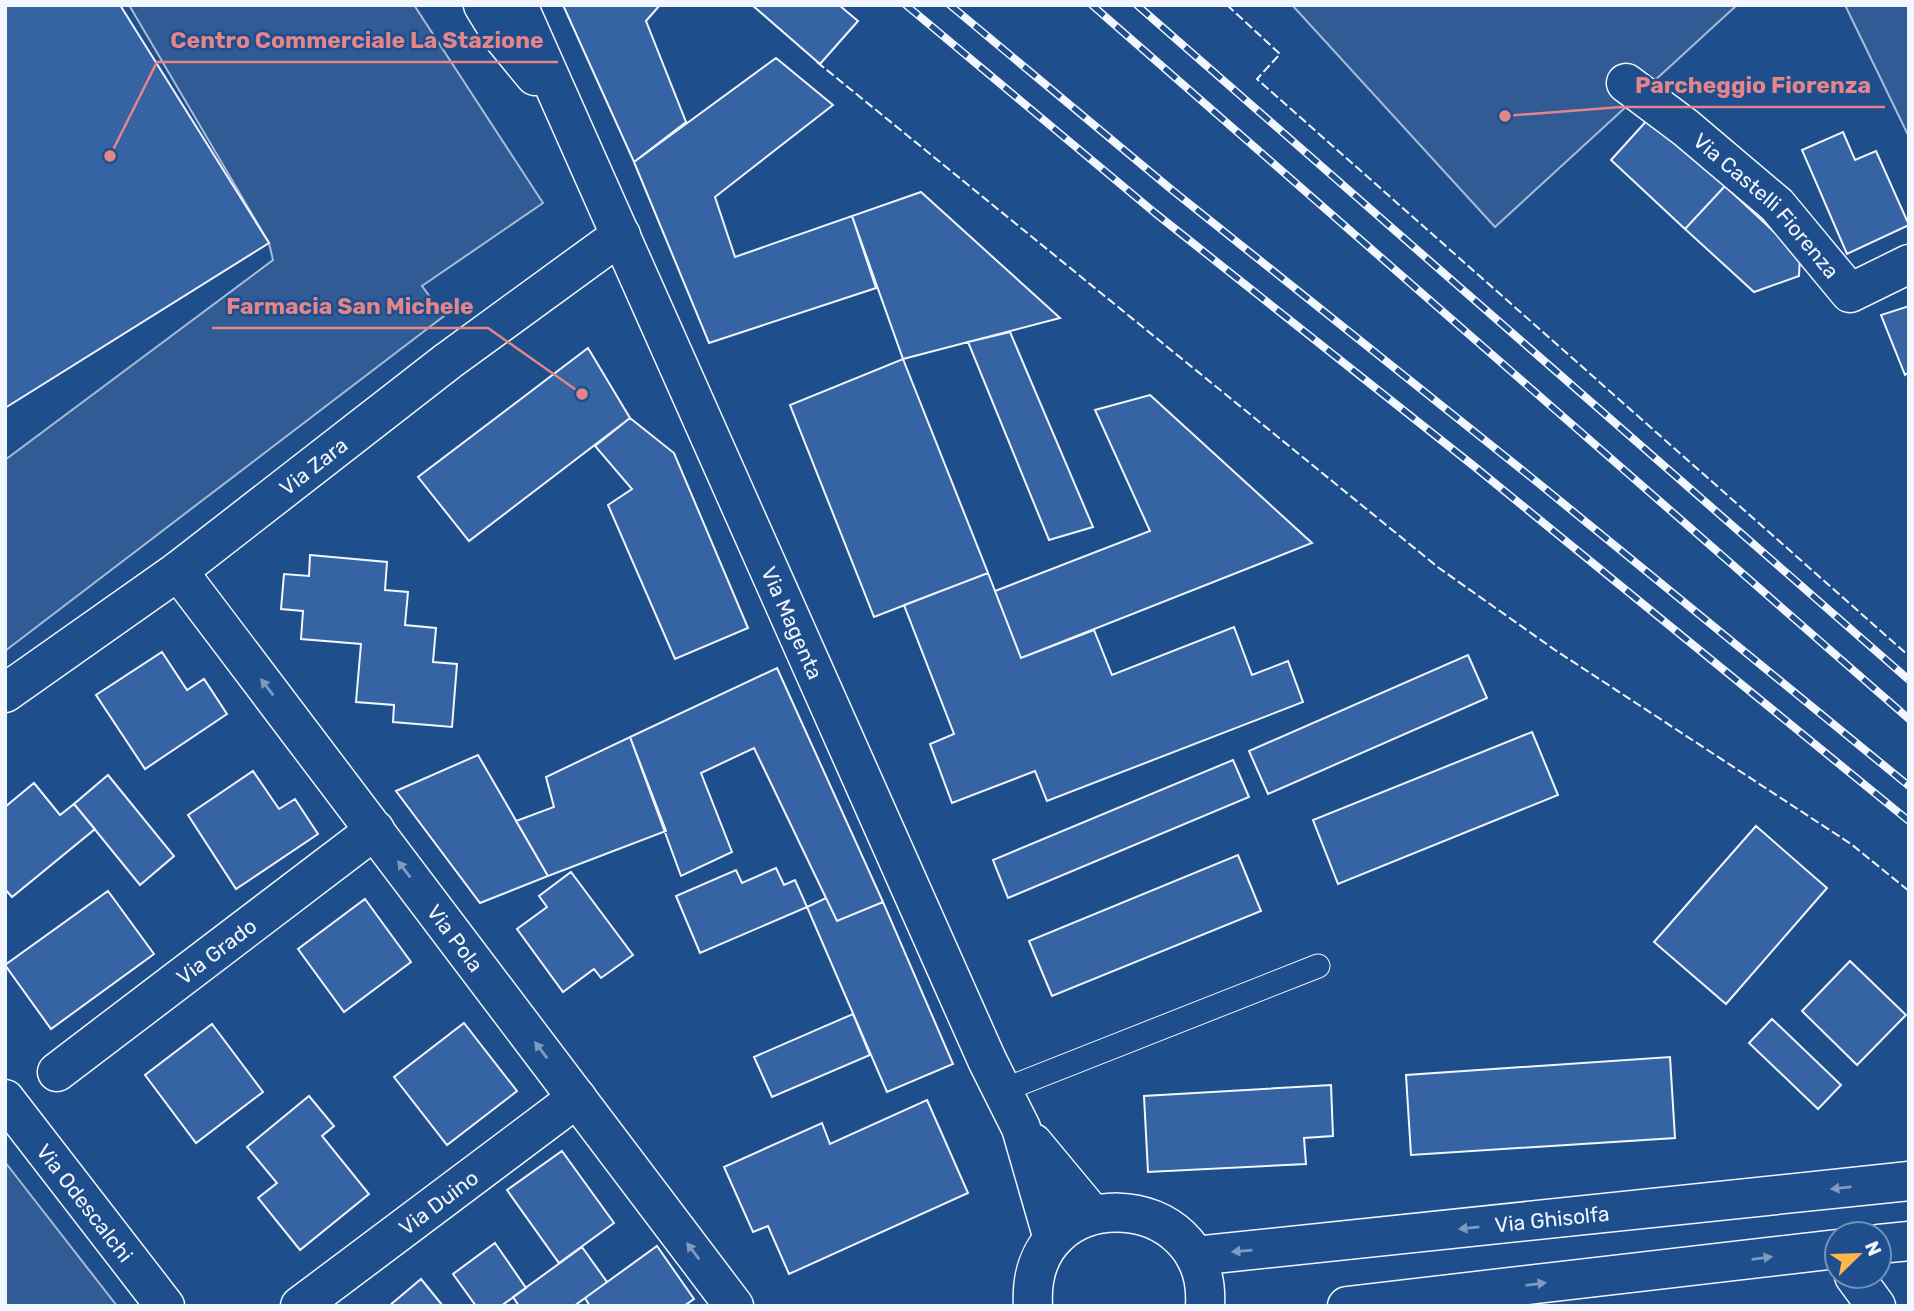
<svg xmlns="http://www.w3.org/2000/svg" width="1914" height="1311" font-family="Rubik,sans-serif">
  <rect width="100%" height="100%" fill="#1f4e8c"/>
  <path fill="#305b95" stroke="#a8bbd7" stroke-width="2" d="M129,5H414L543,203L422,286L444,316L5,651V460L273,260L269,243Z
    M1292,5H1737L1495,227Z
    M1845,5H1909V137Z
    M5,1162L117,1306H5Z"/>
  <path fill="#3563a3" stroke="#f2f6ff" stroke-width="2" d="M5,5H120L269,243L5,408Z
    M563,5H660L646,21L686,122L634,162Z
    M752,5H839L858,21L820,64Z
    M776,58L833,105L715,197L735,257L852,216L876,288L709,343L634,162Z
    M1650,117L1725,186L1685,229L1611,160Z
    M1843,132L1855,160L1876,151L1909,225L1847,254L1802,150Z
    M1725,186L1800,256L1799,276L1754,292L1685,229Z
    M921,192L1060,318L903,359L852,216Z
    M1909,306V372L1905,375L1881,315Z
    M1010,332L1093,527L1049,540L968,342Z
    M588,348L630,418L469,541L418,477Z
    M903,359L988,573L874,617L790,405Z
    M1150,395L1312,543L1021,658L995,591L1150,531L1095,410Z
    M630,418L674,453L748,628L675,659L608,505L632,489L595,446Z
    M310,555L387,562L385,590L408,592L405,625L436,628L433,662L457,664L452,727L393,722L394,705L356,702L361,644L301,639L303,611L281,609L284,574L309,576Z
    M988,573L1021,658L1094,630L1112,675L1234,627L1252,675L1288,661L1303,702L1047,801L1035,771L952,803L930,744L954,734L904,605Z
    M162,652L187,690L204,679L227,714L145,769L96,695Z
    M1468,655L1487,698L1268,794L1249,751Z
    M777,668L883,902L837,921L754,748L701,773L732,852L681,876L630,737Z
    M1532,732L1558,795L1338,884L1313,820Z
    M630,737L666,831L548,876L516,821L554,807L546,777Z
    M478,755L548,876L480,903L396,791Z
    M1233,760L1249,797L1008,898L993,860Z
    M253,771L279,809L295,799L318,834L236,889L188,815Z
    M108,775L174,856L140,885L74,804Z
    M34,783L60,815L74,804L95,829L12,897L5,889V807Z
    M1756,826L1827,888L1726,1004L1654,942Z
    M1238,855L1261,911L1052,996L1029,941Z
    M776,868L784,885L795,880L807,907L700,953L676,896L736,870L742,883Z
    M571,872L633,955L601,978L594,969L563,992L517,929L547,907L539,896Z
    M108,891L154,954L51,1029L5,965Z
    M826,898L837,921L883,902L953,1064L887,1092L807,907Z
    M365,899L411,962L344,1012L298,949Z
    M1850,961L1906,1015L1857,1065L1802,1011Z
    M853,1014L870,1055L772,1097L754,1057Z
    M1772,1019L1841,1085L1818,1109L1749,1043Z
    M464,1023L517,1091L447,1145L394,1077Z
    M212,1024L263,1092L196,1143L145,1075Z
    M1670,1057L1675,1138L1411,1155L1406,1075Z
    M1331,1085L1333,1136L1304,1138L1306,1164L1148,1172L1144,1096Z
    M309,1096L334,1126L322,1136L369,1194L300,1250L258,1198L277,1183L247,1147Z
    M927,1100L968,1193L789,1274L768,1226L753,1232L724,1167L822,1123L830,1144Z
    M562,1151L614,1223L559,1263L507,1190Z
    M495,1243L526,1288L501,1306H476L453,1274Z
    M657,1246L694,1299L684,1306H590L585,1298Z
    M582,1247L607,1282L574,1306H519L513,1297Z
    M421,1279L443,1306H389Z"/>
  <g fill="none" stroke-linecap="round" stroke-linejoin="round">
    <g stroke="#f2f6ff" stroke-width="25">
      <path id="lane" d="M1001,1091L1318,966"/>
    </g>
    <g stroke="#f2f6ff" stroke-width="41">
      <g id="street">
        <path id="s1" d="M1626,83L1686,128L1777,205L1850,293L1909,264"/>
        <path id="s2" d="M178,571L734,1306"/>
        <path id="s3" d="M5,693L178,571L448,361L621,235"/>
        <path id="s4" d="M57,1072L375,830"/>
        <path id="s5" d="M5,1099L165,1306"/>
        <path id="s6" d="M300,1306L577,1098"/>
      </g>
    </g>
    <g stroke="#f2f6ff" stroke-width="41">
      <g id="secondary">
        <path d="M483,5L502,36L535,76"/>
        <path id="s7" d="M518,5L987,1060L1021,1128L1053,1239"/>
        <path d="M1033,1143L1092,1214"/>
        <path d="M1879,1244L1909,1241"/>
        <path id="s8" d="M1195,1256L1909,1181"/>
        <path d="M1854,1276L1876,1306"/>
        <path d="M1033,1306C1025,1177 1213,1186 1205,1306"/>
        <path d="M1347,1306L1837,1249"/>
      </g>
    </g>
    <use href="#lane" stroke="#1f4e8c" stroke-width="23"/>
    <use href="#street" stroke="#1f4e8c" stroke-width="38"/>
    <use href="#secondary" stroke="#1f4e8c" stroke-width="38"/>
    <g stroke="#f2f6ff" stroke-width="8">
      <path id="rail" d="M906,5L1155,213L1475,467L1909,821
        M950,5L1172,190L1537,482L1909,786
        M1092,5L1909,719
        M1137,5L1909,680"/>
    </g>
    <use href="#rail" stroke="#1f4e8c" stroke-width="5" stroke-dasharray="16" stroke-linecap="butt"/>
    <path stroke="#f2f6ff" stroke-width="2" stroke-dasharray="9 3.5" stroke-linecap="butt" d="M1227,5L1280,54L1257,79L1909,656
      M817,62L1439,568L1555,650L1851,844L1909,891"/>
  </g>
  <defs><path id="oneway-solid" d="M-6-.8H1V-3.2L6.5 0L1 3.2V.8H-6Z" transform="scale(1.75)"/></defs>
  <g fill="#7e9ac0">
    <use href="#oneway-solid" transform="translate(267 687) rotate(-127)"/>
    <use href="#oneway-solid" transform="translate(404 869) rotate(-127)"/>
    <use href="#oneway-solid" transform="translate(541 1050) rotate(-127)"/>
    <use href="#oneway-solid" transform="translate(1841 1188) rotate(174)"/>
    <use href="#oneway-solid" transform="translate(1469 1228) rotate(174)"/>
    <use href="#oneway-solid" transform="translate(693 1251) rotate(-127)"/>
    <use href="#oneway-solid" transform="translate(1242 1251) rotate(175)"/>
    <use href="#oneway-solid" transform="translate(1762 1258) rotate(-7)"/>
    <use href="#oneway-solid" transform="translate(1536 1284) rotate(-7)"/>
  </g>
  <g text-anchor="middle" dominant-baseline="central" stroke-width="5" stroke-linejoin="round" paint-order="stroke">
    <g font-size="21" fill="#f2f6ff" stroke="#1f4e8c">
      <text stroke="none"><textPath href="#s1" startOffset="187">Via Castelli Fiorenza</textPath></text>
      <text stroke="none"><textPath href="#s3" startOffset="383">Via Zara</textPath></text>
      <text stroke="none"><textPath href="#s7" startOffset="676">Via Magenta</textPath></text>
      <text stroke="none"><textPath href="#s2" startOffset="460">Via Pola</textPath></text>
      <text stroke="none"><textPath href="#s4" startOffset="200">Via Grado</textPath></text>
      <text stroke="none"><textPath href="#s6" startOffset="173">Via Duino</textPath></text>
      <text stroke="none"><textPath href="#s5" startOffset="131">Via Odescalchi</textPath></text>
      <text stroke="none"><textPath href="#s8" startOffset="359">Via Ghisolfa</textPath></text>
    </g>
  </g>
  <path fill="none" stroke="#e38589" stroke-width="2.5" d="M110 156L157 62H558M1505 116L1621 107H1885M582 394L488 328H212"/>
  <g fill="#e38589" stroke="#1f4e8c" stroke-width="2.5">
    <circle cx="110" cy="156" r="7"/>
    <circle cx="1505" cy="116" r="7"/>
    <circle cx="582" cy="394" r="7"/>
  </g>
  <g font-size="23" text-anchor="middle" font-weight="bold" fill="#e38589" stroke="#1f4e8c" stroke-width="5" stroke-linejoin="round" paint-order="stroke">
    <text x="357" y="48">Centro Commerciale La Stazione</text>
    <text x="1753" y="93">Parcheggio Fiorenza</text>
    <text x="350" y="314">Farmacia San Michele</text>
  </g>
  <rect width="1914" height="1311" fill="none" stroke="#f2f6ff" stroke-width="14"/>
  <g transform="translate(1858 1255) rotate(67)"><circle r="33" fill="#1f4e8c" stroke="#7391ba" stroke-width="2"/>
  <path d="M0-5L12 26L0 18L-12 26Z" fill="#ffb74d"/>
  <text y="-10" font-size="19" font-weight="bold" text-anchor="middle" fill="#f2f6ff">N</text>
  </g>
</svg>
